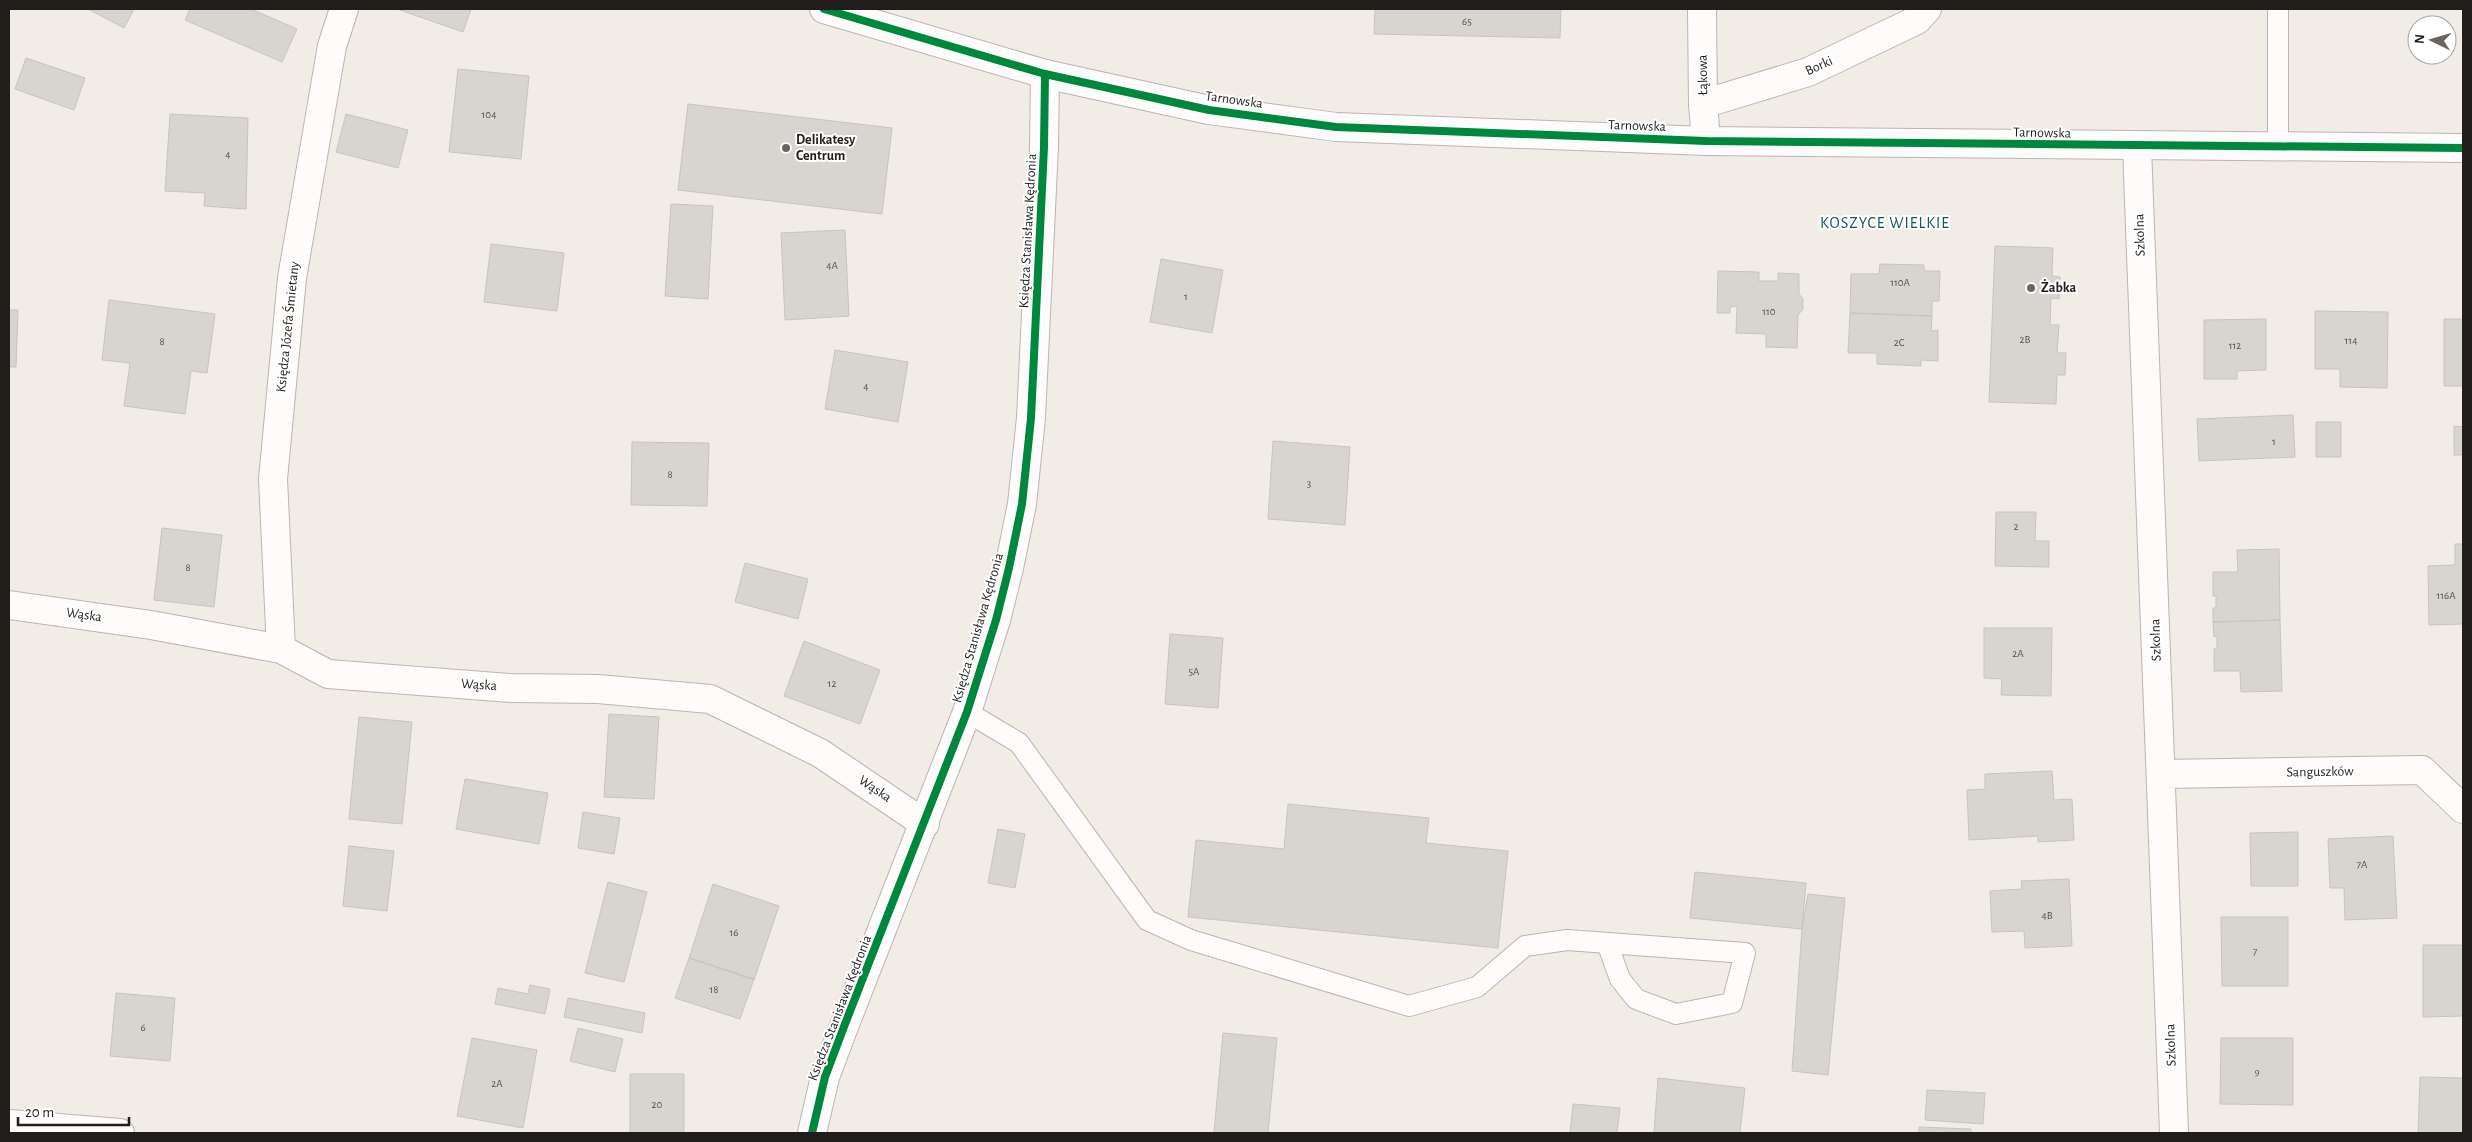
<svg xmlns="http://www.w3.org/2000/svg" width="2472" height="1142" font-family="'Alegreya Sans',sans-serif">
  <rect width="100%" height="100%" fill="#f1ece6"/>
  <path fill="#d8d4d0" stroke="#c7c3c0" d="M88,9H134L124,28Z
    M190,9H251L297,29L282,62L185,20Z
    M397,9H471L463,32Z
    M1375,9H1561L1560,38L1374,34Z
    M26,58L85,78L74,110L15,89Z
    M458,69L529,76L521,159L449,152Z
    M688,104L892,128L882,214L678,190Z
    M170,114L248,118L246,209L204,206L205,193L165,191Z
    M346,114L408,130L398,168L336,152Z
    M671,204L713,206L708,299L665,296Z
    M845,230L849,316L785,320L781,233Z
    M491,244L564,253L557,311L484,302Z
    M1995,246L2053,248L2052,276L2060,277L2059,299L2051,298L2050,325H2059L2057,353H2066L2065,375H2057L2056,404L1989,402Z
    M1161,259L1223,270L1212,333L1150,322Z
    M1880,264L1924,265V271H1940L1939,301H1932V316L1850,313L1851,274H1879Z
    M1718,271L1759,272V281H1778V273L1799,274V294L1803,299V309L1798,315L1797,348L1766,347V334L1736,333L1737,306L1730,307V313H1717Z
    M109,300L215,314L207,373L191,371L185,414L124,406L130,363L102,360Z
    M9,310H18L16,367H9Z
    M2315,311L2388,312L2387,388L2340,387V369H2315Z
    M1850,313L1932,316L1931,331L1938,330V361L1921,360V366L1877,364V353H1848Z
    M2266,319V370L2237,371V379H2204V320Z
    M2444,319H2463V386H2444Z
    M835,350L908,362L898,422L825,409Z
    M2293,415L2295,457L2199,461L2197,419Z
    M2316,422H2341V457H2316Z
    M2454,426L2463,427V455H2454Z
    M1273,441L1350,447L1345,525L1268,519Z
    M632,442L709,443L707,506L631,505Z
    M1996,512H2036L2035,541H2049V567L1995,566Z
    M162,528L222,535L214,607L154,600Z
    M2455,544H2463V624L2429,625L2428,566L2455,565Z
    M2279,549L2280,620L2213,622V608H2216V596H2213V572H2238L2237,550Z
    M745,563L808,579L798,619L735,602Z
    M2280,620L2282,691L2241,692L2240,671H2214V649H2217V636L2214,637L2213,622Z
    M1984,628H2052L2051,696L2001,695L2002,679L1984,678Z
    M1170,634L1223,638L1218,708L1165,704Z
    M804,641L880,670L860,724L784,696Z
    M609,714L659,717L654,799L604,797Z
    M359,717L412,722L402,824L349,819Z
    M2052,771L2054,800L2072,799L2074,840L2038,842V836L1969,840L1967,790L1985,789V774Z
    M465,779L548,793L539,844L456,829Z
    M1288,804L1429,818L1426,843L1508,851L1498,948L1188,917L1196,840L1284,849Z
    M583,812L620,818L614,854L578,848Z
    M998,829L1025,834L1015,888L988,883Z
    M2298,832V886H2251L2250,833Z
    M2393,836L2397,918L2345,920L2344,888H2330L2328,839Z
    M349,846L394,851L387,911L343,906Z
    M1695,872L1806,883L1802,929L1690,918Z
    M2069,879L2072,946L2025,948L2024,931L1992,932L1990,891L2022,889L2021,881Z
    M608,882L647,892L624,982L585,973Z
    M713,884L779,906L754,980L689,958Z
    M1808,894L1845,898L1828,1075L1792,1071L1802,929Z
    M2221,917H2288V986H2222Z
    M2423,945H2463V1016L2423,1017Z
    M689,958L754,979L740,1019L675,998Z
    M530,985L550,989L545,1014L495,1004L498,988L528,994Z
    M116,993L175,998L170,1061L110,1056Z
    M568,998L645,1013L642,1033L564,1017Z
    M578,1028L623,1039L615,1072L570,1061Z
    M1223,1033L1277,1038L1268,1133H1214Z
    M472,1038L537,1050L523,1128L457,1116Z
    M2221,1038H2293V1105L2220,1104Z
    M630,1074H684V1133H630Z
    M2420,1077L2463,1078V1133H2418Z
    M1658,1078L1745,1088L1740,1133H1654Z
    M1927,1090L1985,1093L1983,1124L1925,1120Z
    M1573,1104L1620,1108L1617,1133H1570Z
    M1919,1127L1971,1129V1133H1919Z"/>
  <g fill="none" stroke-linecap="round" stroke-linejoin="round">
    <g stroke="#b9b5b1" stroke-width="22">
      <path id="service" d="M2278,9V146
        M967,712L1019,743L1147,920L1191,940L1409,1006L1477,987L1525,946L1567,940L1745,953L1732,1003L1676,1014L1636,999L1620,979L1607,943"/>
    </g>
    <g stroke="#b9b5b1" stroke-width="30">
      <path id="minor" d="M1702,9L1703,104L1706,141
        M1703,104L1808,72L1917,20L1927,9
        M2137,147L2174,1133
        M9,605L151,625L281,649L328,674L511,688L598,689L710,699L820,753L925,824
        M281,649L273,479L292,278L332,46L344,9
        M2161,774L2422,770L2463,809
        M9,1124L120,1133
        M812,1133L825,1077L845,1024L967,712L996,620L1009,568L1022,504L1031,418L1044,147L1045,74"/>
    </g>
    <g stroke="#b9b5b1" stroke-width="30">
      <path id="tertiary" d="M824,9L1045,74L1209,110L1336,127L1706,141L2463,148"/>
    </g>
    <use href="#service" stroke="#fdfcfb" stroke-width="20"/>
    <use href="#minor" stroke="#fdfcfb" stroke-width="28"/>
    <use href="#tertiary" stroke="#fdfcfb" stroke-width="28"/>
    <g stroke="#fff" stroke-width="11">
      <path id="cycleway" d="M824,9L1045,74L1209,110L1336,127L1706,141L2463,148
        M812,1133L825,1077L845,1024L967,712L996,620L1009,568L1022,504L1031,418L1044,147L1045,74"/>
    </g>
    <use href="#cycleway" stroke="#00873e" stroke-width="8"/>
  </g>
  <g fill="#696561" stroke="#fff" stroke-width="2">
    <circle cx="786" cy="148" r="5"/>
    <circle cx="2031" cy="288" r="5"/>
  </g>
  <g text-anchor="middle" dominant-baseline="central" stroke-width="4" stroke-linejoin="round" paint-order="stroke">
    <g font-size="11" fill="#504d4a">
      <text x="1467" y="21">65</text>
      <text x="489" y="114">104</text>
      <text x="228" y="154">4</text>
      <text x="832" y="265">4A</text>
      <text x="1900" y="282">110A</text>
      <text x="1186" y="296">1</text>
      <text x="1769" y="311">110</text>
      <text x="2025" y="339">2B</text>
      <text x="2351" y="340">114</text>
      <text x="162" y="341">8</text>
      <text x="1899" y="342">2C</text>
      <text x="2235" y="345">112</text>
      <text x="866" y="386">4</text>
      <text x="2274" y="441">1</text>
      <text x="670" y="474">8</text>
      <text x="1309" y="483">3</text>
      <text x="2016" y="526">2</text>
      <text x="188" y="567">8</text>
      <text x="2446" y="595">116A</text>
      <text x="2018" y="653">2A</text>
      <text x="1194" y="671">5A</text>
      <text x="832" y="683">12</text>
      <text x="2362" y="864">7A</text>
      <text x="2047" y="915">4B</text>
      <text x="734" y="932">16</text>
      <text x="2255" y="951">7</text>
      <text x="714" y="989">18</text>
      <text x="143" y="1027">6</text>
      <text x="2257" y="1071">9</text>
      <text x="497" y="1083">2A</text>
      <text x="657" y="1104">20</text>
    </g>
    <g font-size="14" fill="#201d1a" stroke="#fff">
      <text transform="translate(1819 66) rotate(-24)">Borki</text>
      <text transform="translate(1703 75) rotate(-91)">Łąkowa</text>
      <text transform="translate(1234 100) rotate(8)">Tarnowska</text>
      <text transform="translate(1637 126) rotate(2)">Tarnowska</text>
      <text transform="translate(2042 133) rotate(1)">Tarnowska</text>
      <text transform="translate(1028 231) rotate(-87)">Księdza Stanisława Kędronia</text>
      <text transform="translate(2140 235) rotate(-92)">Szkolna</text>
      <text transform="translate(288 327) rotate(-84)">Księdza Józefa Śmietany</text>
      <text transform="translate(84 615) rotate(8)">Wąska</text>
      <text transform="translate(978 628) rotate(-74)">Księdza Stanisława Kędronia</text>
      <text transform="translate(2156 640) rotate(-92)">Szkolna</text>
      <text transform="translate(479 685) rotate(4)">Wąska</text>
      <text transform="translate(2320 772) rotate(-1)">Sanguszków</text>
      <text transform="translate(875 789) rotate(34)">Wąska</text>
      <text transform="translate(840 1008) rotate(-69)">Księdza Stanisława Kędronia</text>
      <text transform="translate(2171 1045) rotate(-92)">Szkolna</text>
    </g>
    <g font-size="14" font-weight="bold" fill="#201d1a" stroke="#fff" text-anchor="start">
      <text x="796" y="140">Delikatesy<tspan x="796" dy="16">Centrum</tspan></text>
      <text x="2041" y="288">Żabka</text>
    </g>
    <g font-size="16" letter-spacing="1" fill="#155058" stroke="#fff">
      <text x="1885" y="223">KOSZYCE WIELKIE</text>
    </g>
  </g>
  <rect width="2472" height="1142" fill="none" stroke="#201d1a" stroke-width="20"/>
  <g transform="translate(2432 40) rotate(275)"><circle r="24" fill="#ffffff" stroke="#a6a5a3"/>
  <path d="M0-4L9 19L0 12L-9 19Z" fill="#696561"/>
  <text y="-8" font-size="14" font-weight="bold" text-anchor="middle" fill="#201d1a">N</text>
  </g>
  <path d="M18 1117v8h111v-8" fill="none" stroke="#201d1a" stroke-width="2.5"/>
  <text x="25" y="1117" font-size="15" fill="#201d1a" stroke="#ffffff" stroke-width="4" paint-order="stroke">20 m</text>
</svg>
